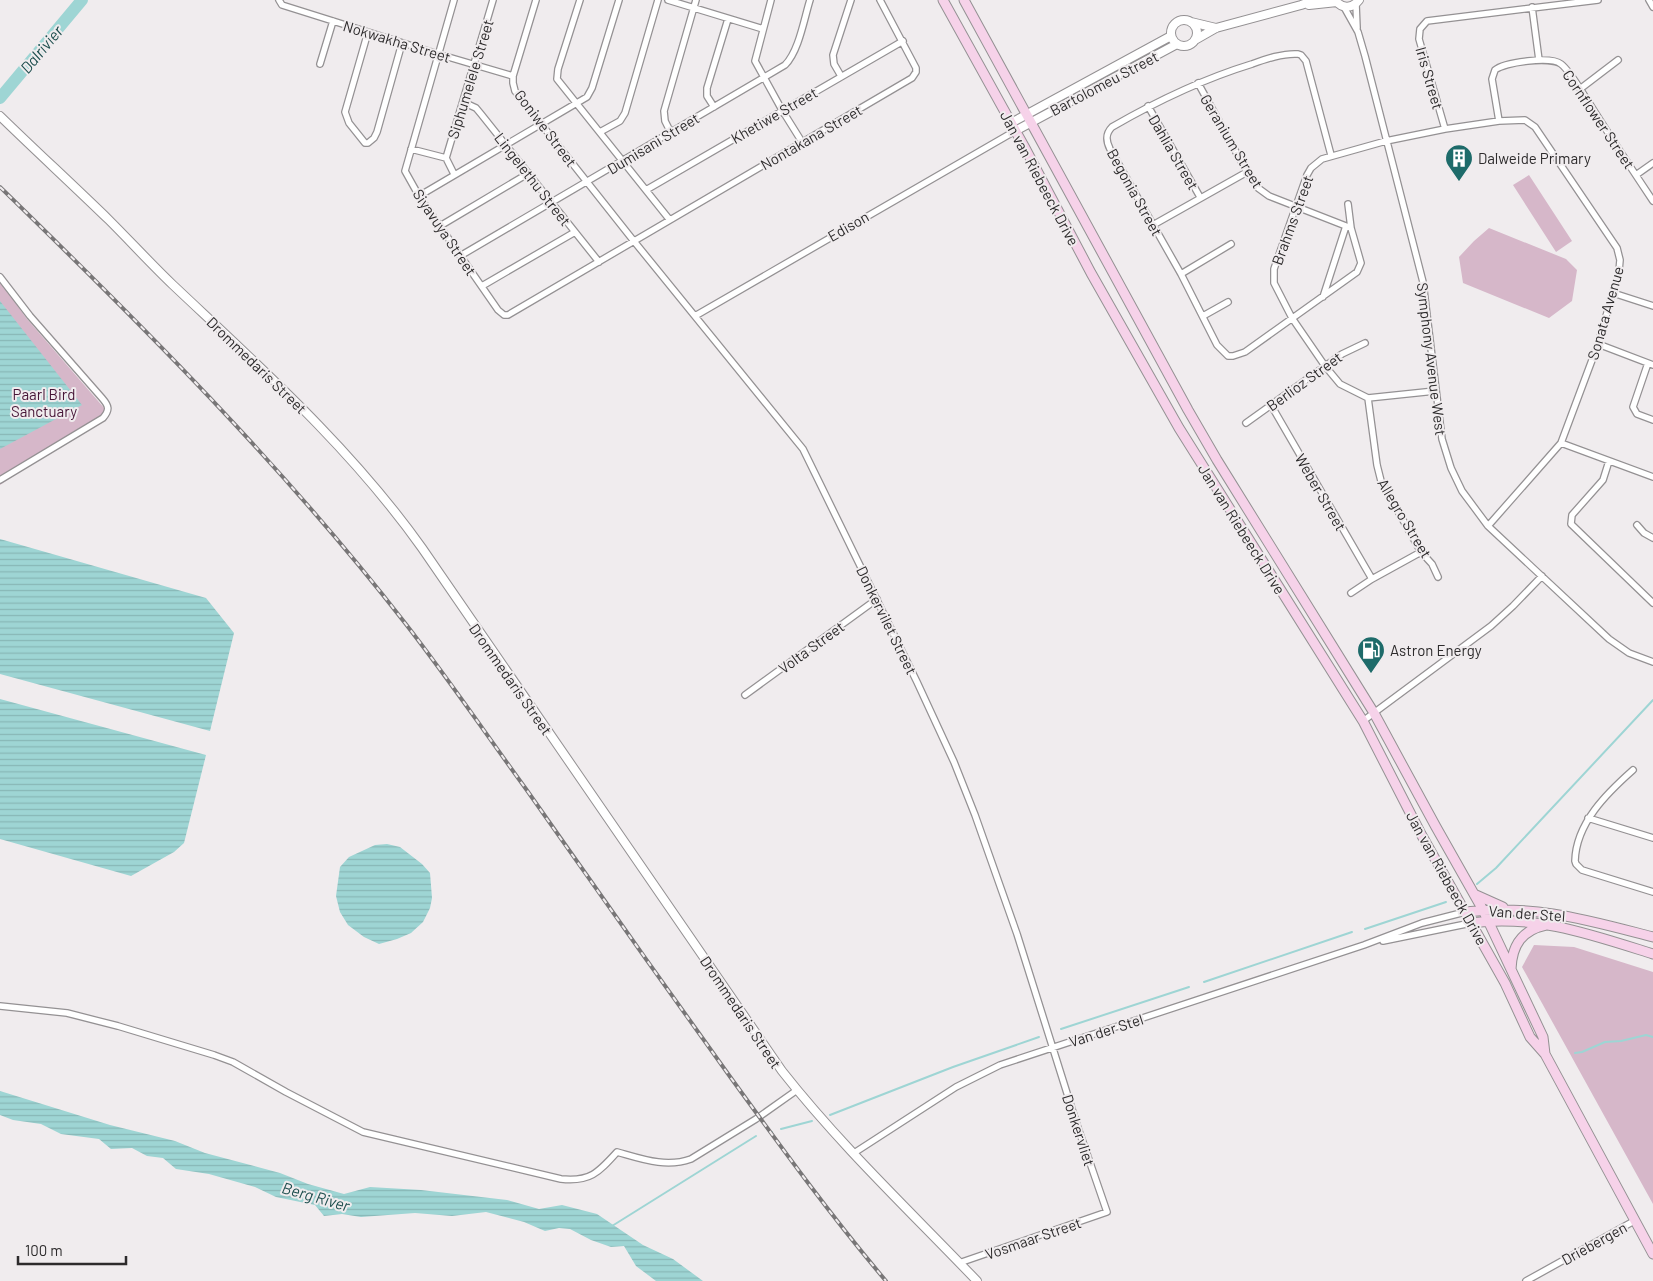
<svg xmlns="http://www.w3.org/2000/svg" width="1653" height="1281" font-family="Barlow,sans-serif">
  <defs>
    <pattern id="water-rules" width="6" height="5" patternUnits="userSpaceOnUse" patternTransform="scale(1.25)"><rect width="6" height="5" fill="#9ed5d4"/><path d="M0 2.5h6" fill="none" stroke="#88b7b6"/></pattern>
  </defs>
  <rect width="100%" height="100%" fill="#f0ecee"/>
  <path fill="#d6b7c9" d="M1529,175L1572,241L1556,252L1513,185Z
    M1489,228L1566,259L1577,270L1572,301L1549,318L1463,283L1459,257L1474,241Z
    M0,282L27,319L105,409L102,416L0,485Z
    M1534,945L1574,947L1653,972V1204L1522,967Z"/>
  <path fill="url(#water-rules)" d="M0,301L82,405L0,449Z
    M0,539L206,598L234,633L210,731L0,674Z
    M0,699L206,755L184,843L174,852L131,876L0,839Z
    M387,844L400,847L422,864L430,873L432,898L430,908L423,922L411,933L397,939L379,944L364,937L348,925L340,912L336,896L340,867L349,857L375,845Z
    M0,1091L110,1125L175,1141L205,1153L280,1173L308,1184L344,1194L370,1187L421,1190L507,1200L539,1209L562,1205L597,1214L643,1245L673,1259L703,1281H656L636,1266L624,1246L611,1247L591,1240L570,1229L559,1228L545,1231L524,1222L486,1212L452,1216L415,1213L361,1217L342,1214L324,1216L315,1205L276,1197L255,1187L209,1174L176,1169L163,1158L147,1156L132,1148L111,1149L99,1139L61,1134L41,1124L13,1120L0,1115Z"/>
  <g fill="none" stroke-linecap="round" stroke-linejoin="round">
    <path stroke="#9ed5d4" stroke-width="2" d="M1477,884L1496,868L1653,700
      M1365,929L1446,902
      M1204,982L1352,932
      M1061,1029L1189,987
      M1575,1053L1582,1052L1605,1042L1621,1041L1646,1035L1653,1037
      M830,1115L953,1067L1039,1037
      M781,1129L812,1121
      M770,1132H772
      M612,1226L756,1136"/>
    <path stroke="#9ed5d4" stroke-width="12" d="M0,98L82,0"/>
    <g stroke="#949193" stroke-width="8">
      <path id="minor" d="M279,0L282,5L438,54L513,76
        M454,0L405,171L419,196L498,310L504,315H508L912,78L916,72V68L880,0
        M536,0L513,76V83L515,91L633,240L803,449L917,682L954,762L975,815L1017,934L1077,1125L1107,1212L959,1263
        M580,0L558,69L557,79L669,219
        M668,0L763,29
        M771,0L755,61L782,110L802,142
        M1649,0L1653,7
        M1356,4L1357,28
        M1344,7L1358,32L1365,56L1423,282L1442,439L1451,468L1462,491L1488,526L1609,639L1629,653L1653,662
        M1532,7L1539,60
        M368,32L345,112L349,123L365,143H368L374,138L377,132L402,43
        M320,64L333,21
        M841,76L834,64L833,55L851,0
        M1198,83L1247,172L1258,188L1269,196L1351,228
        M1580,89L1618,60
        M463,102L476,108L481,114L599,262
        M1148,106L1200,197
        M714,107L707,96V88L728,19
        M1499,121L1492,79L1495,70C1504,62 1551,56 1561,64C1571,72 1581,91 1588,101C1609,135 1631,168 1653,201
        M1445,129L1419,39L1420,29L1427,21L1598,0
        M600,132L620,121L625,113L658,0
        M671,133L665,121L664,111L696,0
        M411,149L446,158L454,174
        M1331,155L1306,61L1301,55L1298,54C1283,53 1266,59 1252,64C1203,79 1157,101 1112,127C1105,134 1106,141 1110,149L1181,274L1217,345L1228,356H1233L1245,352L1357,272L1361,263L1351,228L1348,204
        M446,158L493,0
        M1636,175L1653,163
        M646,190L903,41
        M419,196L587,97L592,88L619,0
        M1153,225L1247,172
        M440,226L529,173
        M460,256L785,65C799,51 804,19 810,0
        M1181,274L1231,244
        M0,277L30,316L102,398C109,406 110,410 103,418L0,480
        M482,286L575,232
        M1613,293L1653,306
        M1323,297L1346,226
        M695,316L1015,131
        M1203,316L1228,302
        M1598,344L1653,365
        M1648,363L1633,407L1637,414L1653,420
        M1435,391L1368,398L1340,384L1325,366L1292,318L1274,283V269L1307,175L1311,168L1322,159L1386,141L1445,129L1499,121L1525,120L1535,127L1617,248L1620,260L1619,271L1598,344L1561,443L1488,526
        M1368,398L1377,465L1381,481L1421,552L1432,564L1438,577
        M1271,405L1372,579
        M1246,423L1342,354L1365,343
        M1561,443L1653,477
        M1609,461L1603,480L1572,515L1571,524L1653,603
        M1637,525L1644,533L1653,538
        M1351,593L1372,579L1421,552
        M745,695L877,599
        M1363,721L1491,626L1513,606L1542,576
        M1633,770C1607,793 1576,823 1575,861L1576,864L1582,870L1653,892
        M1588,818L1653,838
        M1383,941L1471,923
        M0,1006L67,1013L118,1026L214,1055L233,1062L286,1092L363,1132L561,1179C590,1182 598,1173 617,1152C642,1159 666,1168 691,1159L756,1119L797,1090
        M854,1153L956,1087L1000,1065L1364,945L1422,923L1465,912
        M1526,1281L1634,1221"/>
    </g>
    <g stroke="#949193" stroke-width="10">
      <path id="tertiary" d="M1335,0C1342,9 1352,9 1359,0
        M1309,5L1337,2
        M1171 33a13 13 0 1 1 26 0a13 13 0 1 1-26 0Z
        M1191,22L1216,28
        M1195,40L1216,28L1301,5L1315,0
        M0,116C36,151 73,185 109,220C131,242 151,264 173,285C261,368 351,448 422,548L782,1071C841,1146 911,1212 977,1281
        M1011,123L1171,36
        M1015,131L1177,44"/>
    </g>
    <g stroke="#949193" stroke-width="11">
      <path id="secondary" d="M943,0L1025,148L1091,273L1179,428L1363,721L1421,834L1505,983L1530,1037L1545,1054L1653,1254
        M964,0L1188,410L1217,460L1374,713L1436,827L1483,910L1543,1037L1545,1054
        M1474,894L1503,907
        M1465,912C1535,904 1587,920 1653,937
        M1471,923C1535,914 1593,935 1653,954
        M1511,969C1512,945 1522,930 1546,925"/>
    </g>
    <use href="#minor" stroke="#fff" stroke-width="5.5"/>
    <use href="#tertiary" stroke="#fff" stroke-width="8"/>
    <use href="#secondary" stroke="#f6d2e9" stroke-width="9"/>
    <g stroke="#787677" stroke-width="4">
      <path id="rail" d="M0,187C142,325 283,466 405,623C447,677 486,734 526,789C594,886 662,982 731,1078C781,1147 831,1216 886,1281"/>
    </g>
    <use href="#rail" stroke="#f0ecee" stroke-width="2" stroke-dasharray="5.5" stroke-linecap="butt"/>
  </g>
  <defs>
    <g id="building-pin" transform="scale(1.4375)"><path d="M0 17L-7.5 6A9.5 9.5 0 1 1 7.5 6Z" fill="#1e6b6a" stroke="#f0ecee"/><path d="M-4-6H4V6H1V3H-1V6H-4ZM-2.5-4.3h1.7v1.8h-1.7ZM.8-4.3h1.7v1.8H.8ZM-2.5-1h1.7V.8h-1.7ZM.8-1h1.7V.8H.8Z" fill="#fff"/></g>
    <g id="fuel-pin" transform="scale(1.4375)"><path d="M0 17L-7.5 6A9.5 9.5 0 1 1 7.5 6Z" fill="#1e6b6a" stroke="#f0ecee"/><path d="M-5.5-6h7V0h2V4h1.3V-2.5L3-4.5l.8-.8L6-3V5H2.5V1h-1V6h-7ZM-4.2-4.7v3.2H.2V-4.7Z" fill="#fff"/></g>
  </defs>
  <g fill-rule="evenodd">
    <use href="#building-pin" x="1459" y="158"/>
    <use href="#fuel-pin" x="1371" y="650"/>
  </g>
  <g text-anchor="middle" dominant-baseline="central" stroke-width="4" stroke-linejoin="round" paint-order="stroke">
    <g font-size="15" fill="#2d2b2c" stroke="#f0ecee">
      <text transform="translate(397 41) rotate(17)">Nokwakha Street</text>
      <text transform="translate(1430 78) rotate(74)">Iris Street</text>
      <text transform="translate(470 79) rotate(-73)">Siphumelele Street</text>
      <text transform="translate(1104 83) rotate(-28)">Bartolomeu Street</text>
      <text transform="translate(774 115) rotate(-30)">Khetiwe Street</text>
      <text transform="translate(1599 119) rotate(56)">Cornflower Street</text>
      <text transform="translate(546 128) rotate(53)">Goniwe Street</text>
      <text transform="translate(811 137) rotate(-30)">Nontakana Street</text>
      <text transform="translate(1232 141) rotate(59)">Geranium Street</text>
      <text transform="translate(653 143) rotate(-31)">Dumisani Street</text>
      <text transform="translate(1174 152) rotate(60)">Dahlia Street</text>
      <text transform="translate(1040 178) rotate(62)">Jan van Riebeeck Drive</text>
      <text transform="translate(533 179) rotate(52)">Lingelethu Street</text>
      <text transform="translate(1135 192) rotate(61)">Begonia Street</text>
      <text transform="translate(1292 220) rotate(-70)">Brahms Street</text>
      <text transform="translate(848 226) rotate(-30)">Edison</text>
      <text transform="translate(445 232) rotate(56)">Siyavuya Street</text>
      <text transform="translate(1605 313) rotate(-74)">Sonata Avenue</text>
      <text transform="translate(1432 359) rotate(83)">Symphony Avenue West</text>
      <text transform="translate(257 365) rotate(44)">Drommedaris Street</text>
      <text transform="translate(1304 381) rotate(-36)">Berlioz Street</text>
      <text transform="translate(1321 492) rotate(60)">Weber Street</text>
      <text transform="translate(1405 518) rotate(59)">Allegro Street</text>
      <text transform="translate(1242 529) rotate(58)">Jan van Riebeeck Drive</text>
      <text transform="translate(887 620) rotate(64)">Donkervilet Street</text>
      <text transform="translate(811 647) rotate(-36)">Volta Street</text>
      <text transform="translate(511 679) rotate(55)">Drommedaris Street</text>
      <text transform="translate(1447 878) rotate(61)">Jan van Riebeeck Drive</text>
      <text transform="translate(1527 913) rotate(4)">Van der Stel</text>
      <text transform="translate(741 1012) rotate(56)">Drommedaris Street</text>
      <text transform="translate(1106 1030) rotate(-18)">Van der Stel</text>
      <text transform="translate(1079 1130) rotate(72)">Donkervliet</text>
      <text transform="translate(1033 1238) rotate(-19)">Vosmaar Street</text>
      <text transform="translate(1594 1243) rotate(-29)">Driebergen</text>
    </g>
    <g font-size="15" fill="#2d2b2c" stroke="#f0ecee" text-anchor="start">
      <text x="1478" y="158">Dalweide Primary</text>
      <text x="1390" y="650">Astron Energy</text>
    </g>
    <g font-size="15" fill="#471637" stroke="#f0ecee">
      <text x="44" y="394">Paarl Bird<tspan x="44" dy="17">Sanctuary</tspan></text>
    </g>
    <g font-size="16" font-style="italic" fill="#1f4f4f" stroke="#f0ecee">
      <text transform="translate(41 49) rotate(-50)">Dalrivier</text>
      <text transform="translate(316 1196) rotate(16)">Berg River</text>
    </g>
  </g>
  <path d="M18 1256v8h108v-8" fill="none" stroke="#2d2b2c" stroke-width="2.5"/>
  <text x="25" y="1256" font-size="15" fill="#2d2b2c" stroke="#f0ecee" stroke-width="4" paint-order="stroke">100 m</text>
</svg>
